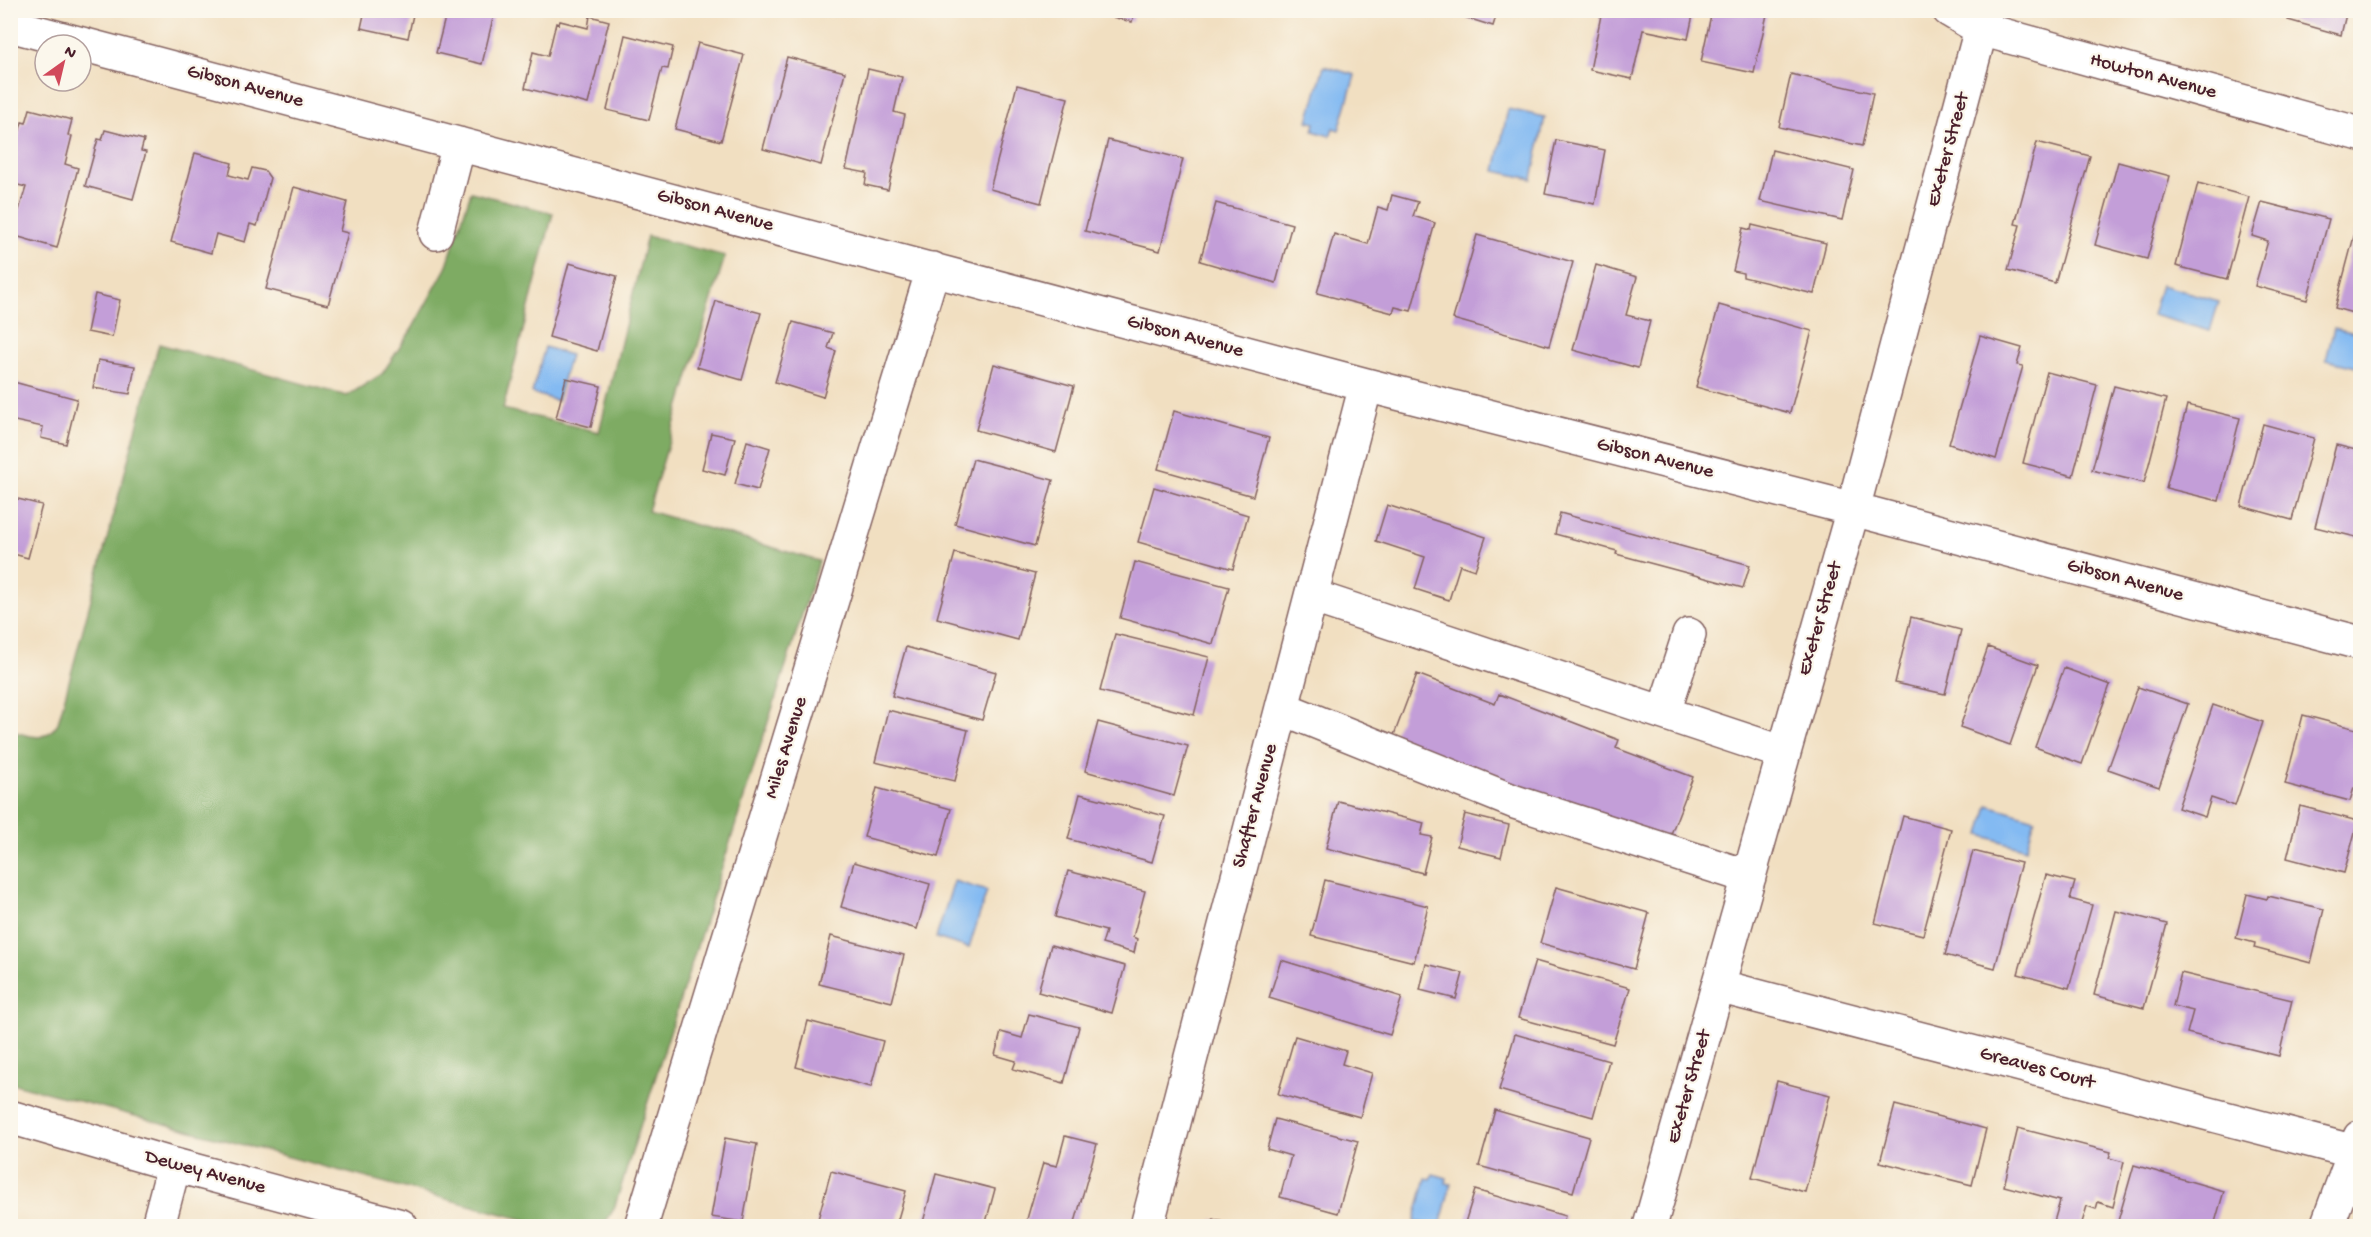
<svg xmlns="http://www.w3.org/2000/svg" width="2371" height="1237" font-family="'Gochi Hand',sans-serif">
  <rect width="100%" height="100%" fill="#fbf7ec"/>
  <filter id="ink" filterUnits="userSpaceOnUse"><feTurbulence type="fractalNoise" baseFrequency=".0167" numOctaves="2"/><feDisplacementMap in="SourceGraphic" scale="12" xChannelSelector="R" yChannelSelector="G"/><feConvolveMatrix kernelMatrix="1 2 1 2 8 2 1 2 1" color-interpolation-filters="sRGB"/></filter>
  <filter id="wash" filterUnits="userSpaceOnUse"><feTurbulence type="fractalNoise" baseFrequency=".008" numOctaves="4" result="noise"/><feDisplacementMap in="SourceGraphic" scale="24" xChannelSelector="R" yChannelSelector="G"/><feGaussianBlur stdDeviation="1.35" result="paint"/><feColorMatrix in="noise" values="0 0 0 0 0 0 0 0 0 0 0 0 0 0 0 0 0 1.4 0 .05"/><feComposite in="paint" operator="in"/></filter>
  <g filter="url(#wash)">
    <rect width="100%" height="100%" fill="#f1dfc1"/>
    <path fill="#7eab64" stroke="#646548" stroke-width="1.5" d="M471,192L553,213L503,409L599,432L647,236L725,256L648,511L819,561L619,1193L614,1209L603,1226H548L11,1083V731C32,736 44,744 58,723L159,344L347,396L382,374L412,329L446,268Z"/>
    <path fill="#83baf2" stroke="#666c8e" stroke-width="1.5" d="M1324,66L1355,75L1339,130L1333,128L1330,136L1313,131L1315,123L1308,121Z
      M1508,109L1545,117L1532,179L1495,171Z
      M2161,285L2219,301L2210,331L2152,315Z
      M2334,328L2360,334V368L2326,360Z
      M545,347L570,355L557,401L532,393Z
      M1988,805L2035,819L2026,849L1980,835Z
      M954,881L987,891L969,948L936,938Z
      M1433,1174L1447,1178L1446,1183L1451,1184L1440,1226L1414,1222L1426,1178L1431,1179Z"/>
    <g id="blocks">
      <path fill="#c39ed8" d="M365,10H414L408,38L361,28Z
        M447,10H495L482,64L436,53Z
        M1105,10H1135L1132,22L1104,15Z
        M1463,10H1498L1493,26L1461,16Z
        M1602,10H1694L1688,39L1643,30L1632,79L1590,70Z
        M1712,10H1768L1754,73L1701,62Z
        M2251,10H2270L2269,16Z
        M2291,10H2347L2341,35L2288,20Z
        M590,16L609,21L588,104L525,88L533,52L548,56L556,23L559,24L560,21L588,28Z
        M625,35L673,47L668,69L662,68L649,120L607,110Z
        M698,43L744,55L721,141L675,129Z
        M787,57L845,72L821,165L763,149Z
        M868,69L902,77L894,112L905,115L888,190L865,185L867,173L846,169Z
        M1791,74L1873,93L1862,146L1779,127Z
        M1017,85L1068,98L1041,203L990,189Z
        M30,109L72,120L68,135L72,136L65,164L78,168L57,248L12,235L14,231L11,226L15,213L19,210L26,187L10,183V156L13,154L22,122L26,123Z
        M105,130L144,140L141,151L146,152L133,199L85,186L98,139L102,140Z
        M1108,140L1183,159L1160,251L1085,231Z
        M1556,140L1605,150L1595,204L1545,194Z
        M2037,142L2090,156L2055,283L2008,270L2020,225L2015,224Z
        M1772,150L1854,170L1842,220L1760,201Z
        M195,153L232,163L229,175L248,180L252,168L265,171L270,178L257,226L250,224L245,242L216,234L211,253L171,242Z
        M2118,162L2170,176L2147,259L2095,245Z
        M2198,183L2249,197L2227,279L2176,266Z
        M294,187L347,202L340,231L348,233L328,305L266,289Z
        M1392,195L1418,202L1413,216L1435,223L1411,311L1395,307L1393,313L1317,293L1334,234L1368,244L1378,207L1388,210Z
        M2262,202L2329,219L2307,300L2255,286L2268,241L2252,236Z
        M1216,203L1292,224L1276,283L1200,261Z
        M1752,225L1826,243L1814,294L1743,277V273L1733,271L1743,228L1751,230Z
        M2357,225L2360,226V315L2335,308Z
        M1477,235L1573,262L1549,346L1453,319Z
        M569,263L617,276L597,351L549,337Z
        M1596,265L1637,277L1626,315L1650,321L1638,368L1573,350Z
        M95,294L120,300L112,337L87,332Z
        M716,301L761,313L742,380L697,367Z
        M1719,305L1812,331L1790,413L1696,387Z
        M793,322L833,333L828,348L836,351L823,397L775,382Z
        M1980,336L2022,348L2017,365L2023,366L1996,459L1949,444Z
        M98,360L135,366L130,394L93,388Z
        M994,364L1074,386L1056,452L976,430Z
        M2047,372L2097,385L2073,476L2023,463Z
        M566,378L601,386L591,427L556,418Z
        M10,381L77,399L66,444L41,438L43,427L10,420Z
        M2114,386L2166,399L2144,483L2092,470Z
        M2187,405L2240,418L2219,501L2166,488Z
        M1174,411L1269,438L1253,496L1158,469Z
        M2263,424L2314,438L2292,520L2241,506Z
        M711,433L735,438L725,475L702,469Z
        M747,441L770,448L758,490L735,484Z
        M2336,445L2360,451V538L2315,527Z
        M973,459L1053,480L1035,546L955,524Z
        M1154,487L1248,515L1233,569L1138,542Z
        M10,497L42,505L28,558L10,553Z
        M1387,505L1486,537L1475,570L1460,565L1449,600L1415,589L1425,557L1376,541Z
        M1560,513L1750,565L1743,588L1616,554L1617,551L1555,534Z
        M955,553L1035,574L1018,640L937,618Z
        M1135,562L1229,587L1213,644L1120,618Z
        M1911,617L1961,630L1945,694L1895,683Z
        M1115,634L1209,657L1194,715L1100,691Z
        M906,647L996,672L982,720L892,696Z
        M1988,647L2038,665L2010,745L1960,727Z
        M2064,668L2110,685L2082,764L2035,747Z
        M1417,674L1495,704L1499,694L1619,740L1616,748L1693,777L1666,847L1391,743Z
        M2138,687L2188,704L2159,787L2108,769Z
        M2213,705L2263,722L2235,806L2211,798L2205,817L2178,808Z
        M888,710L968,730L955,781L875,762Z
        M2303,715L2360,730V790L2354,788L2350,801L2285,784Z
        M1098,722L1188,746L1174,796L1085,771Z
        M877,788L951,809L938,857L864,837Z
        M1080,794L1165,816L1152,862L1068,839Z
        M1338,801L1424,823L1421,835L1432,837L1423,873L1326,848Z
        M2300,806L2358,821L2344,873L2287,858Z
        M1465,814L1509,825L1501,857L1457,846Z
        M1903,816L1951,829L1923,935L1875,923Z
        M1973,851L2021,863L2015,884L2017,885L1995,968L1945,955Z
        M854,862L930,884L917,929L841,907Z
        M1068,871L1145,891L1133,937L1137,939L1134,953L1102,944L1106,931L1055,917Z
        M2046,875L2075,882L2070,899L2092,905L2069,988L2018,974Z
        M1325,880L1428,906L1414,962L1311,936Z
        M1556,887L1649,913L1634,969L1540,943Z
        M2247,894L2267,899L2268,896L2324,909L2311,963L2254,948L2255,943L2236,938Z
        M2116,911L2167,924L2144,1008L2094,995Z
        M831,936L904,955L892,1002L819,984Z
        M1051,945L1125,966L1112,1013L1038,992Z
        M1281,960L1402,997L1390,1035L1269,998Z
        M1535,961L1630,988L1613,1044L1518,1018Z
        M1426,964L1463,973L1456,999L1420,990Z
        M2181,973L2292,1000L2279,1056L2187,1033L2193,1011L2173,1006Z
        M1029,1014L1079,1027L1064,1083L1013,1069L1016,1061L995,1055L1001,1032L1022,1038Z
        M808,1021L883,1041L871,1087L796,1067Z
        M1515,1034L1609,1061L1593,1117L1499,1090Z
        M1295,1036L1346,1051L1342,1064L1372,1073L1360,1117L1278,1094Z
        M1777,1081L1830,1095L1805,1192L1752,1178Z
        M1895,1105L1986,1129L1972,1185L1880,1162Z
        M1495,1110L1589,1137L1573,1192L1479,1166Z
        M1275,1119L1358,1141L1338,1213L1280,1197L1291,1156L1267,1149Z
        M2018,1128L2111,1152L2109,1158L2124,1162L2113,1207L2098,1202L2096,1209L2087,1206L2081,1226H2060L2053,1225L2060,1201L2004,1186Z
        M1065,1136L1097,1144L1074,1226H1025L1043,1163L1057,1166Z
        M725,1138L757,1144L743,1222L711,1217Z
        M2134,1165L2224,1191L2214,1226H2140L2118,1221Z
        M831,1171L906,1191L896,1226H830L817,1223Z
        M936,1174L995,1189L985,1226H922Z
        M1475,1190L1565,1216L1562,1226H1464Z
        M1213,1219L1237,1226H1211Z
        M1738,1221L1758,1226H1736Z"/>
    </g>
  </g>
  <g filter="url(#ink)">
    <use href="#blocks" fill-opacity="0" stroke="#846260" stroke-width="1.5"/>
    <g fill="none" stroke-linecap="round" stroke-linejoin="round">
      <g stroke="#846260" stroke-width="36">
        <path id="minor" d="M1949,10L1981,29L2360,134
          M10,25L1366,385L1853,509L2360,643
          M436,233L459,144
          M1311,596L1784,753
          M1282,708L1515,802L1749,877
          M1664,712L1689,635
          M1718,986L2355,1152
          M10,1117L174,1165L401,1226
          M158,1226L174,1165
          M641,1226L933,269
          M1147,1226L1366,385
          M1650,1226L1853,509L1986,10
          M2327,1226L2360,1137"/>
      </g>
      <use href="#minor" stroke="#fff" stroke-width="33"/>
    </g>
  </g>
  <g text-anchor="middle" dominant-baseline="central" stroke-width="4.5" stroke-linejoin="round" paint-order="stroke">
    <g font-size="20" fill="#4a1f2b" stroke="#fbf7ec">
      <text transform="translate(2153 77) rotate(15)">Howton Avenue</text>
      <text transform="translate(245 87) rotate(15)">Gibson Avenue</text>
      <text transform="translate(1949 150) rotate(-75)">Exeter Street</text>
      <text transform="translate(715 211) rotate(15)">Gibson Avenue</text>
      <text transform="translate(1185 337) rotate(15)">Gibson Avenue</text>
      <text transform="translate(1655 459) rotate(14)">Gibson Avenue</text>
      <text transform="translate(2125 581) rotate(15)">Gibson Avenue</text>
      <text transform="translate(1821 619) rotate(-74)">Exeter Street</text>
      <text transform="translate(787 748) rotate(-73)">Miles Avenue</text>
      <text transform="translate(1256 806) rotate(-75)">Shafter Avenue</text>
      <text transform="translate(2037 1069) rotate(15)">Greaves Court</text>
      <text transform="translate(1690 1087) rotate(-74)">Exeter Street</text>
      <text transform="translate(205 1173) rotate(15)">Dewey Avenue</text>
    </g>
  </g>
  <rect width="2371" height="1237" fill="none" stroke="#fbf7ec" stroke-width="36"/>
  <g transform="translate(63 63) rotate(34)"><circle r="28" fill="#fbf7ec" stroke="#b4a19f" stroke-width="1.5"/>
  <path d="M0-4.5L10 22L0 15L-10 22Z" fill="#d1495b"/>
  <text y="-9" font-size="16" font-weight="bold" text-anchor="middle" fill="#4a1f2b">N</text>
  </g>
</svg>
